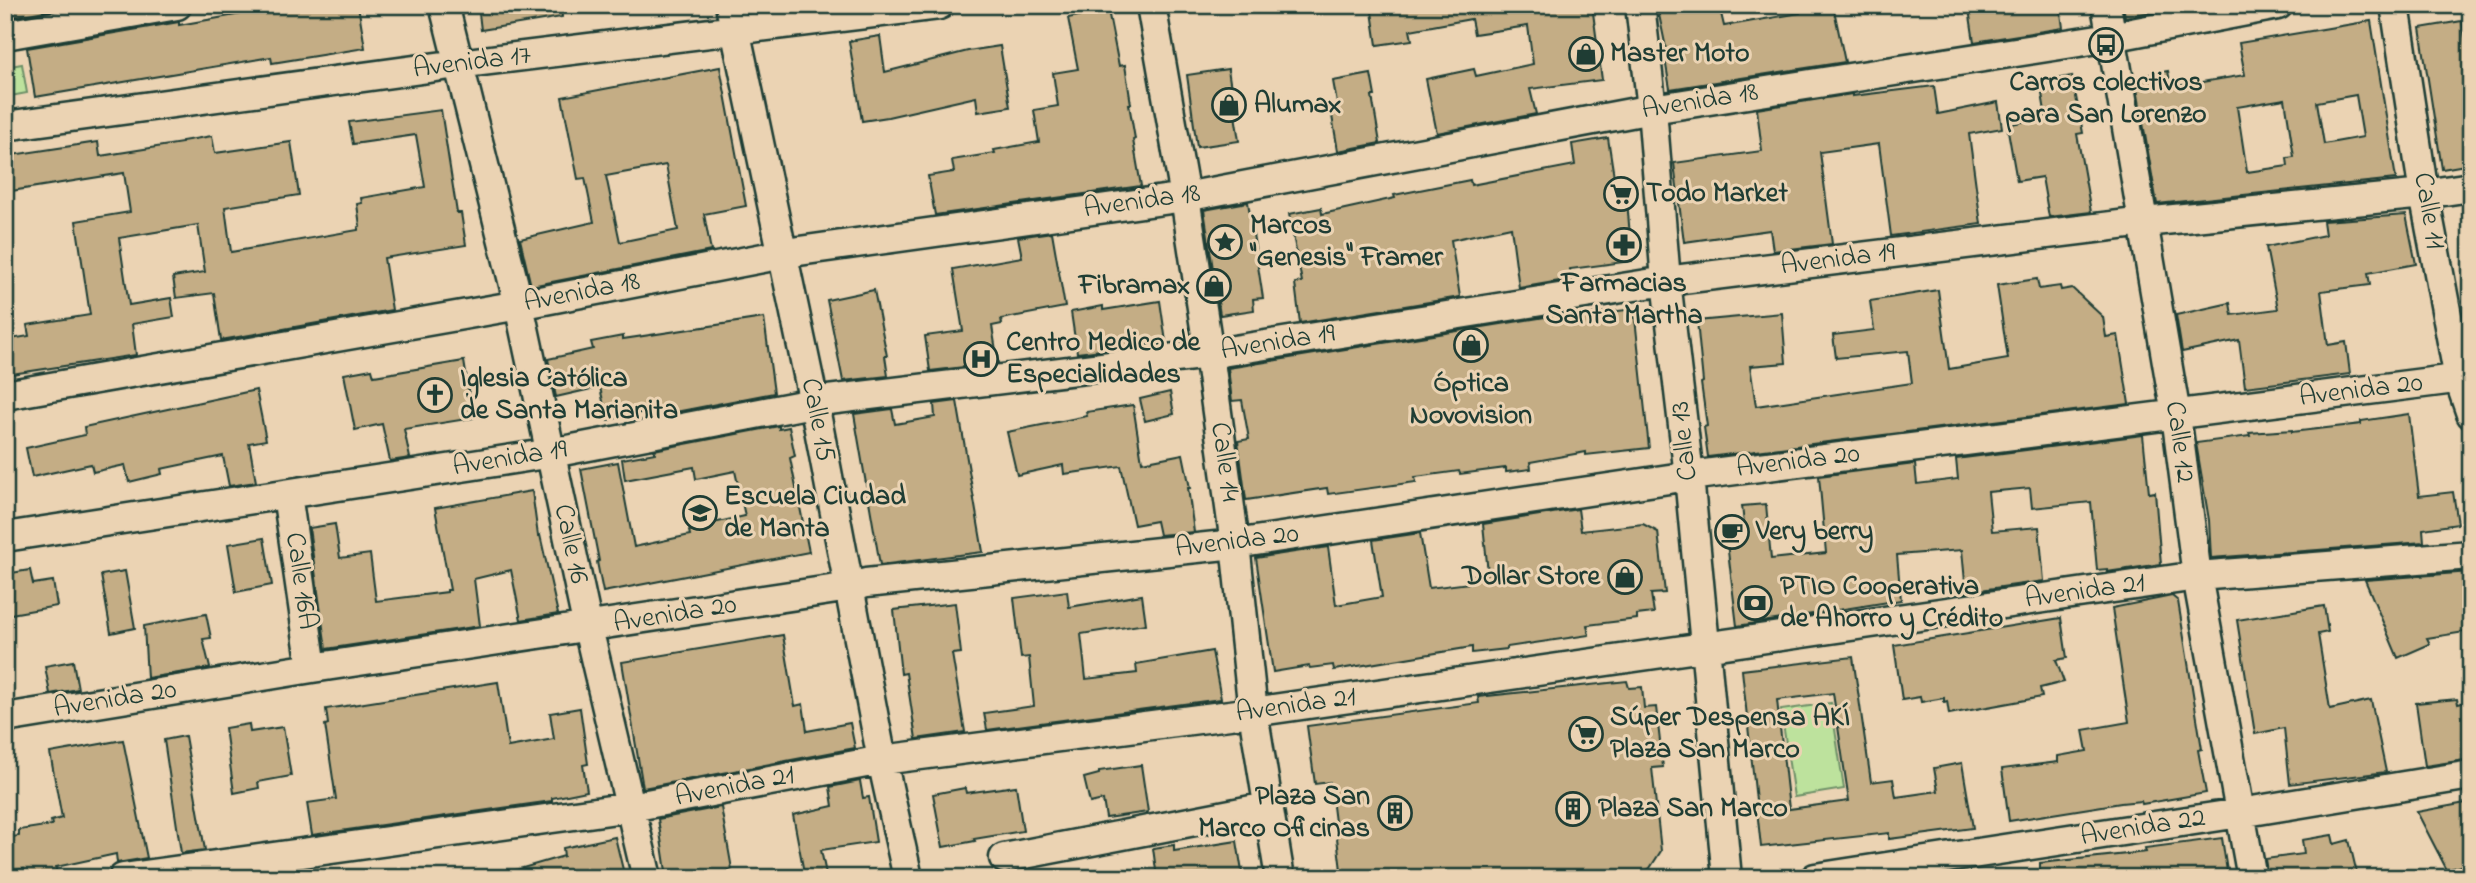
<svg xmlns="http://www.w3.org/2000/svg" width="2476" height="883" font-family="'Indie Flower',sans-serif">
  <rect width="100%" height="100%" fill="#ebd3b3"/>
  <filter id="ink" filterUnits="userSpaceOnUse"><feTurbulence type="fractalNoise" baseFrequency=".0143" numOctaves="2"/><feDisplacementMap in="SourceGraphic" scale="14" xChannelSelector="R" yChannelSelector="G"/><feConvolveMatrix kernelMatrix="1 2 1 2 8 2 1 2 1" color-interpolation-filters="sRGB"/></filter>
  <g filter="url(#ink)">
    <path fill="#bde29d" stroke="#6e9068" stroke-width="2" d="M22,64L27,93L5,97V67Z
      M1831,703L1844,789L1794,797L1781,710Z"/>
    <path fill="#c4ad85" stroke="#1f3d34" stroke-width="2" fill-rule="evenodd" d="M5,5H79L5,18Z
      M293,5H358L365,48L272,63L271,57L35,97L27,48L179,22V25Z
      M478,5H561L562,17L481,30Z
      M1371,5H1592L1602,80L1530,89L1536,114L1437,133L1426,79L1474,69L1476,76L1533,64L1528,26L1474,34L1471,19L1410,30L1412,40L1377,45Z
      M1657,5H1719L1724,26L1800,13L1798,5H1833L1845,62L1670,89L1664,53H1667Z
      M1994,5H2060L2063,28L1974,42L1969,9Z
      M2123,5H2188L2125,17Z
      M1108,10L1119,66L1125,65L1131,104H1129L1135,139L1133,140L1141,186L935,215L928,176L954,172L952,160L995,153L994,150L1039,142L1034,110L1058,106L1053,73L1078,69L1068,18Z
      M2371,21L2396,179L2157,204L2135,77L2168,71L2171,87L2245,75L2239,43ZM2356,95L2363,137L2324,144L2317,102ZM2285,99L2294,157L2287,158L2288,166L2247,172L2237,107Z
      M2462,21L2471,72V164L2442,169L2420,28Z
      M880,36L885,72L968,51L1000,46L1010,107L978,112L976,97L888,117L862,121L849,41Z
      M720,67L746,206L704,214L711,251L531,286L520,239L594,222L585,178L578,179L562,97ZM666,165L678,230L620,242L606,176Z
      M1228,69L1239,141L1197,147L1187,75Z
      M1371,74L1375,96H1372L1380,143L1338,151L1331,110L1338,109L1333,81Z
      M2072,76L2083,133L2077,134L2091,212L2049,217L2042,177L2017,181L2007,125L2046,117L2040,82Z
      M1934,86L1938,114L1998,102L2002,128L1969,134L1981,224L1891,236L1879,144L1820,152L1832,244L1773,251L1770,230L1684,242L1674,163L1762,151L1757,109L1852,94V96Z
      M441,110L457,213H461L466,245L384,258L392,310L221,340L214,293L176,298L173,277L205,272L198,225L119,238L129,305L171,298L174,317L132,324L136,355L5,375V340L29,336L27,325L90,315L76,221L130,212L124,173L5,192V156L98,142L100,156L182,143V141L212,136L215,153L291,142L299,195L225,207L231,252L358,230V227L360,226L357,204L362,203L361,198L425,187L416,135L353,144L349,122Z
      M1608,138L1616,190L1626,188L1632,261L1570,269L1571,279L1519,288L1511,227L1451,240L1460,297L1300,323L1295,283L1302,282L1289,214L1321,208L1322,214L1395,198L1394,195L1470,180L1471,185L1575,165L1572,144Z
      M1248,202L1263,298L1253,299L1254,310L1220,315L1204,210Z
      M2406,215L2416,264L2368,273L2370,285L2321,291L2328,345L2346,342L2350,374L2245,387L2239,340L2182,352L2176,315L2230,303L2232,315L2278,309L2266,247L2325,235L2323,221Z
      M1052,232L1065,307L1001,319L1002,324L992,326L998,363L930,371L925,336L963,331L953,269L1022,257L1018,237Z
      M2037,279L2039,289L2060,286L2061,290L2072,288L2103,317L2106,337L2118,335L2129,404L1708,457L1704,427L1707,426L1701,383L1703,382L1697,321L1782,313L1786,363L1750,366L1756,406L1912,383L1908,351L1836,358L1833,335L1874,330L1870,301L1938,290L1949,369L2008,359L1997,285Z
      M874,290L887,356H885L888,376L843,381L827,300Z
      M1160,301L1166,342L1077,353L1071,312L1103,306V310Z
      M1634,309L1649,448L1586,455V452L1530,462L1531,469L1506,472V468L1460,474L1459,471L1415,477L1416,482L1328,494L1327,488L1246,500L1238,441L1249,439L1242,400L1232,401L1228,368L1576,312V316Z
      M764,318L774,393L650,417L649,411L607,420L600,387L556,397L548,359L593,349L591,342L623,336V339Z
      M464,361L473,418L404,429L410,458L390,461L382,424L355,430L344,374L372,369L374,376Z
      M256,390L266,440L249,443L256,482L229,486L223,456L161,469L162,474L129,482L125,465L93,472L91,464L32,477L26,448L85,435L84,427Z
      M1170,392L1174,414L1145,421L1140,399Z
      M957,401L983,552L880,565L854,414L892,409L895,424L935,417L934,404Z
      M1133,405L1142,462L1183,454L1190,488H1188L1194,532L1159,535L1156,521L1134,525L1121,466L1064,474L1063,465L1017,475L1007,432L1087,416L1086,412Z
      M2409,414L2419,496L2453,492L2458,524L2423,529L2424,542L2211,558L2209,520L2196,443L2250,436L2249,433L2292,430V432L2361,424V421Z
      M779,426V429L789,427L795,456L790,458L809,552L603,592L597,562L599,561L581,469L618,462L634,547L690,535L689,531L700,529V526L745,516L735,471L696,479L694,467L625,480L622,459L655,453L654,450Z
      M2143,435L2149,493L2155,492L2161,564L2107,572V569L2097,570L2091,502L2032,508L2030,488L1988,492L1992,531L2039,527L2044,581L1966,592L1962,550L1897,555L1901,600L1737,626L1725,526L1744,524L1742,506L1766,504L1771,559L1826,553L1819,476L1915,464L1917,484L1958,479L1956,459Z
      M532,491L538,536L540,535L558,614L521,620L511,570L474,579L480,626L326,649L309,528L335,524L340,558L370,554L376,601L447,592V590H450L435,508Z
      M1578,509L1581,531L1643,524L1658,532L1665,593L1651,594L1654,613L1637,615V619L1587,625L1589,635L1507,647V649L1472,653V647L1334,670L1333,665L1310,668L1309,666L1273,672L1256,558L1328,547L1336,605L1382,597L1373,540L1420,533L1429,588L1470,583L1469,576L1488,573L1483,524Z
      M264,538L272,585L236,592L228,544Z
      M30,570L33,584L53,581L57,606L5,615V574Z
      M125,571L135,628L111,633L101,575Z
      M2471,572V631L2427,638L2430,644L2398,658L2365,580Z
      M1067,591L1069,607L1142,595L1146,624L1081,634L1086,679L1137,673L1136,664L1212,651L1221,699L987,730L984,713L1034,706L1029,657L1021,658L1014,598Z
      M2172,596L2178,601L2202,749L2198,750L2206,793L2142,804L2141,801L2121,803L2009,821L2002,769L2058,762V756L2087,751L2083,730L2129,722L2112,608Z
      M955,603L961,653L952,654L965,732L916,739L906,673L901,674L894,610Z
      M2324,606L2328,632L2318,634L2330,709L2371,700L2386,772L2290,784L2284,728L2255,734L2237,620Z
      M206,614L211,638L203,639L210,668L147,678L144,626Z
      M2061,618L2067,658L2056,660L2064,682L2040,688L2042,697L1949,714L1947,701L1944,702V698L1921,702L1920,697L1902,700L1894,645Z
      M783,635L795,706L803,704L807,731L850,723L855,748L643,788L622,662Z
      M1853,657L1871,782L1893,779L1896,797L1938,791L1934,768L1962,763L1973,828L1889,839V833L1761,847L1742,670ZM1833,693L1849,801L1789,809L1777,700Z
      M73,661L78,689L50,694L45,666Z
      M1627,681L1629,688L1642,687L1644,708L1656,707L1663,767L1652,768L1661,851L1650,868L1641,874L1611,878V874L1578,878H1342L1330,782L1315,784L1307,726L1479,703L1478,697Z
      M498,682L508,747L554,739L550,713L580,708L588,764L583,765L587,791L552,798V801L312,835L307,803L336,799L325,725L328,724L326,709Z
      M2457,699L2458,704L2471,701V759L2425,766L2416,703Z
      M249,724L250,732L283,727L291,776L258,782L259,788L234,793L225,728Z
      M185,736L205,850L181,853L164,740Z
      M123,740L147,858L117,863L116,854L56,867L57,878H25L24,869L5,872V838L19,836V830L52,825L51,821L62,818L50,753Z
      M1141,765L1148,812L1106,818L1103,800L1090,803L1084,778L1099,774V771Z
      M860,781L863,798L869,797L876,842L821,850L826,874L805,878L793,815L833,806L830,787Z
      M1016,786L1023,831L974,839L975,841L943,847L933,794L965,788L966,793Z
      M2471,802V863L2447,870L2417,812Z
      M721,807L732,869L729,870L730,878H667L658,819Z
      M2332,835L2334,844L2349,840L2358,878H2268L2265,859L2304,854L2302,840Z
      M615,837L625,878H509V872L564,856L563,848Z
      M2222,838L2228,878H2040V863L2146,852L2145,848Z
      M1237,841L1243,878H1207L1206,874L1157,878L1153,848L1174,845V851Z"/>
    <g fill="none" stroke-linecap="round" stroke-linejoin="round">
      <g stroke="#1f3d34" stroke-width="33">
        <path id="minor" d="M444,5L519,305L588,628L647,878
          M730,5L814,403L882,760L908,878
          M1151,5L1185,197L1209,354L1235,544L1253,712L1280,878
          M1640,5L1652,109L1666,281L1689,476L1727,878
          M2106,5L2176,415L2197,576L2252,878
          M2395,5L2424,194L2459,379L2471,414
          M5,35L177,5
          M5,126L458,64L939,5
          M5,395L519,305L799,251L1185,197L1652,109L2111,37L2278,5
          M287,494L312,668
          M5,537L552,453L828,400L1209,354L1666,281L2144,222L2424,194L2471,187
          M5,718L312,668L850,587L866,583L1235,544L1689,476L2471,377
          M1004,858L1267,807
          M123,878L631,807L882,760L1253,712L2197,576L2471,555
          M1815,878L2240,813L2471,775"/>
      </g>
      <use href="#minor" stroke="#ebd3b3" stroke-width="28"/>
    </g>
  </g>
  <defs>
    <g id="bus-ring" transform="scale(1.75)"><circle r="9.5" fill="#ebd3b3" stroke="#1f3d34" stroke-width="1.5"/><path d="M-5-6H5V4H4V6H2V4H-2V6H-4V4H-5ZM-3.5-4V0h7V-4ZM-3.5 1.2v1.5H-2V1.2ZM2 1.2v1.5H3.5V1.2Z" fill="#1f3d34"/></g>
    <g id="shop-ring" transform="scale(1.75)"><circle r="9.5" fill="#ebd3b3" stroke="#1f3d34" stroke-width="1.5"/><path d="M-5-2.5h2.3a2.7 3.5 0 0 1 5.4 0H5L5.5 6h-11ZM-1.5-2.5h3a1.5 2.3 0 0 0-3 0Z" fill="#1f3d34"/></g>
    <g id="supermarket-ring" transform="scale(1.75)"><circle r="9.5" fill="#ebd3b3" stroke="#1f3d34" stroke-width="1.5"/><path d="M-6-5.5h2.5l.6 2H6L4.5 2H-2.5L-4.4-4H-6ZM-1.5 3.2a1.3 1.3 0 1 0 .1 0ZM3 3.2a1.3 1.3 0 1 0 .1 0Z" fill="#1f3d34"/></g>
    <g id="sight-ring" transform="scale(1.75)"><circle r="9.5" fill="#ebd3b3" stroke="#1f3d34" stroke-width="1.5"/><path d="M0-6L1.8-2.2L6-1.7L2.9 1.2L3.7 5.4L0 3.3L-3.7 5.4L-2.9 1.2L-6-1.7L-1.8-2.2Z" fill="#1f3d34"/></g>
    <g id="pharmacy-ring" transform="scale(1.75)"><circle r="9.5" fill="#ebd3b3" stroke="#1f3d34" stroke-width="1.5"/><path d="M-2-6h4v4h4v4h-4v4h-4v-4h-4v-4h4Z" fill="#1f3d34"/></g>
    <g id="hospital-ring" transform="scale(1.75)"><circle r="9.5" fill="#ebd3b3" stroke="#1f3d34" stroke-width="1.5"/><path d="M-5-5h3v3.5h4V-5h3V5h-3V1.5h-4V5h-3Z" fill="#1f3d34"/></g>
    <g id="church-ring" transform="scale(1.75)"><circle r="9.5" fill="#ebd3b3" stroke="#1f3d34" stroke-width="1.5"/><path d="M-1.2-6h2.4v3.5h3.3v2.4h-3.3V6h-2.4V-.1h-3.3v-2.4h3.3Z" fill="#1f3d34"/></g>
    <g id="school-ring" transform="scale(1.75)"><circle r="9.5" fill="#ebd3b3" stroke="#1f3d34" stroke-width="1.5"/><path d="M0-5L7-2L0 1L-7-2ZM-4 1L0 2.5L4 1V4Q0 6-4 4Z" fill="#1f3d34"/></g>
    <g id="cafe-ring" transform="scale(1.75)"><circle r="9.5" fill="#ebd3b3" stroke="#1f3d34" stroke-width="1.5"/><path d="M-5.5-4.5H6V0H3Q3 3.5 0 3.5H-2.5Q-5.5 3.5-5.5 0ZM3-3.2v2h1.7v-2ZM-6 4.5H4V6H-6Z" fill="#1f3d34"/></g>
    <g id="bank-ring" transform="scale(1.75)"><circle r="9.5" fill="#ebd3b3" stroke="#1f3d34" stroke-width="1.5"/><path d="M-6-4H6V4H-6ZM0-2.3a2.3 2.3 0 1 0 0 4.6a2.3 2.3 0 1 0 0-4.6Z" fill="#1f3d34"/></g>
    <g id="building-ring" transform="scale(1.75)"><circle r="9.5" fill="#ebd3b3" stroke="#1f3d34" stroke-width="1.5"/><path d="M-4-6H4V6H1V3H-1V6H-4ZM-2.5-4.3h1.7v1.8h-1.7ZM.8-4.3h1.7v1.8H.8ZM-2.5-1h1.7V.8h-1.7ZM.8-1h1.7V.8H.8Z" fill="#1f3d34"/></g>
  </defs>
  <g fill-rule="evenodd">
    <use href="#bus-ring" x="2106" y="45"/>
    <use href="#shop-ring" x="1586" y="54"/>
    <use href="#shop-ring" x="1229" y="105"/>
    <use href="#supermarket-ring" x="1621" y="194"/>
    <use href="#sight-ring" x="1225" y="242"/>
    <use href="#pharmacy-ring" x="1624" y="245"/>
    <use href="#shop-ring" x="1214" y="286"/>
    <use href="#shop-ring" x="1471" y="345"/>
    <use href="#hospital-ring" x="981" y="359"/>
    <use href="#church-ring" x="435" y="395"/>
    <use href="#school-ring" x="700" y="513"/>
    <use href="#cafe-ring" x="1732" y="532"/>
    <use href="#shop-ring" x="1625" y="577"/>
    <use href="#bank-ring" x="1755" y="603"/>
    <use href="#supermarket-ring" x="1586" y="734"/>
    <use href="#building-ring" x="1573" y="809"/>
    <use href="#building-ring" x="1395" y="813"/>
  </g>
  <g text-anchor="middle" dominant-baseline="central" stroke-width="6" stroke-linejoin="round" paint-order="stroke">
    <g font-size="28" font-weight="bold" fill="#1f3d34" stroke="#ebd3b3" text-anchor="start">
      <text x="1610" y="54">Master Moto</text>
      <text x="2106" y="83" text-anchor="middle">Carros colectivos<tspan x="2106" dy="32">para San Lorenzo</tspan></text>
      <text x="1254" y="105">Alumax</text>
      <text x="1646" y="194">Todo Market</text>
      <text x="1250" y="226">Marcos<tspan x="1250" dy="32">"Genesis" Framer</tspan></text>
      <text x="1624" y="284" text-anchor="middle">Farmacias<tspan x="1624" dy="32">Santa Martha</tspan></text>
      <text x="1190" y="286" text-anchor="end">Fibramax</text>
      <text x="1006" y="343">Centro Medico de<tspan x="1006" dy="32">Especialidades</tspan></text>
      <text x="460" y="379">Iglesia Católica<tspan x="460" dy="32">de Santa Marianita</tspan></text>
      <text x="1471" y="384" text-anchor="middle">Óptica<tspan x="1471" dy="32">Novovision</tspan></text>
      <text x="724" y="497">Escuela Ciudad<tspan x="724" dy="32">de Manta</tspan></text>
      <text x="1756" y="532">Very berry</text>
      <text x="1600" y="577" text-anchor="end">Dollar Store</text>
      <text x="1780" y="587">PTIO Cooperativa<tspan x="1780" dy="32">de Ahorro y Crédito</tspan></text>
      <text x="1610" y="718">Súper Despensa AKÍ<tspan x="1610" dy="32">Plaza San Marco</tspan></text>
      <text x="1370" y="797" text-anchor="end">Plaza San<tspan x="1370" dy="32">Marco Oficinas</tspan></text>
      <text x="1598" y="809">Plaza San Marco</text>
    </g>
    <g font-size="28" fill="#1f3d34" stroke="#ebd3b3">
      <text transform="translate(472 63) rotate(-7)">Avenida 17</text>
      <text transform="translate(1700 102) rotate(-9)">Avenida 18</text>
      <text transform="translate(1142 202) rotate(-8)">Avenida 18</text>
      <text transform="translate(2428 211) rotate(80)">Calle 11</text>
      <text transform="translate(1838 260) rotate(-7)">Avenida 19</text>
      <text transform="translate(582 293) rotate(-11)">Avenida 18</text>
      <text transform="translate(1278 343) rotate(-9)">Avenida 19</text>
      <text transform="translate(2361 391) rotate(-7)">Avenida 20</text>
      <text transform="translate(817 420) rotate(79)">Calle 15</text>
      <text transform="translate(1685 441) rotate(-96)">Calle 13</text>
      <text transform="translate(2179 442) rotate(82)">Calle 12</text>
      <text transform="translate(510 459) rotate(-9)">Avenida 19</text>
      <text transform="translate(1224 462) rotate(82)">Calle 14</text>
      <text transform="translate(1798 462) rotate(-7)">Avenida 20</text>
      <text transform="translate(1237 542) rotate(-7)">Avenida 20</text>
      <text transform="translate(570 544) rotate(78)">Calle 16</text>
      <text transform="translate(300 581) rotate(82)">Calle 16A</text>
      <text transform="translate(2085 592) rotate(-8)">Avenida 21</text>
      <text transform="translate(675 615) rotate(-9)">Avenida 20</text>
      <text transform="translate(115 700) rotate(-9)">Avenida 20</text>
      <text transform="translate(1296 706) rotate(-8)">Avenida 21</text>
      <text transform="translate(735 787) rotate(-11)">Avenida 21</text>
      <text transform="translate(2143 828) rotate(-9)">Avenida 22</text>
    </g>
  </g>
  <rect width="2476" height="883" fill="none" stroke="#ebd3b3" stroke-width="28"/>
  <rect x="14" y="14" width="2448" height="855" fill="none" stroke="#1f3d34" stroke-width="2.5" filter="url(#ink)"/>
</svg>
